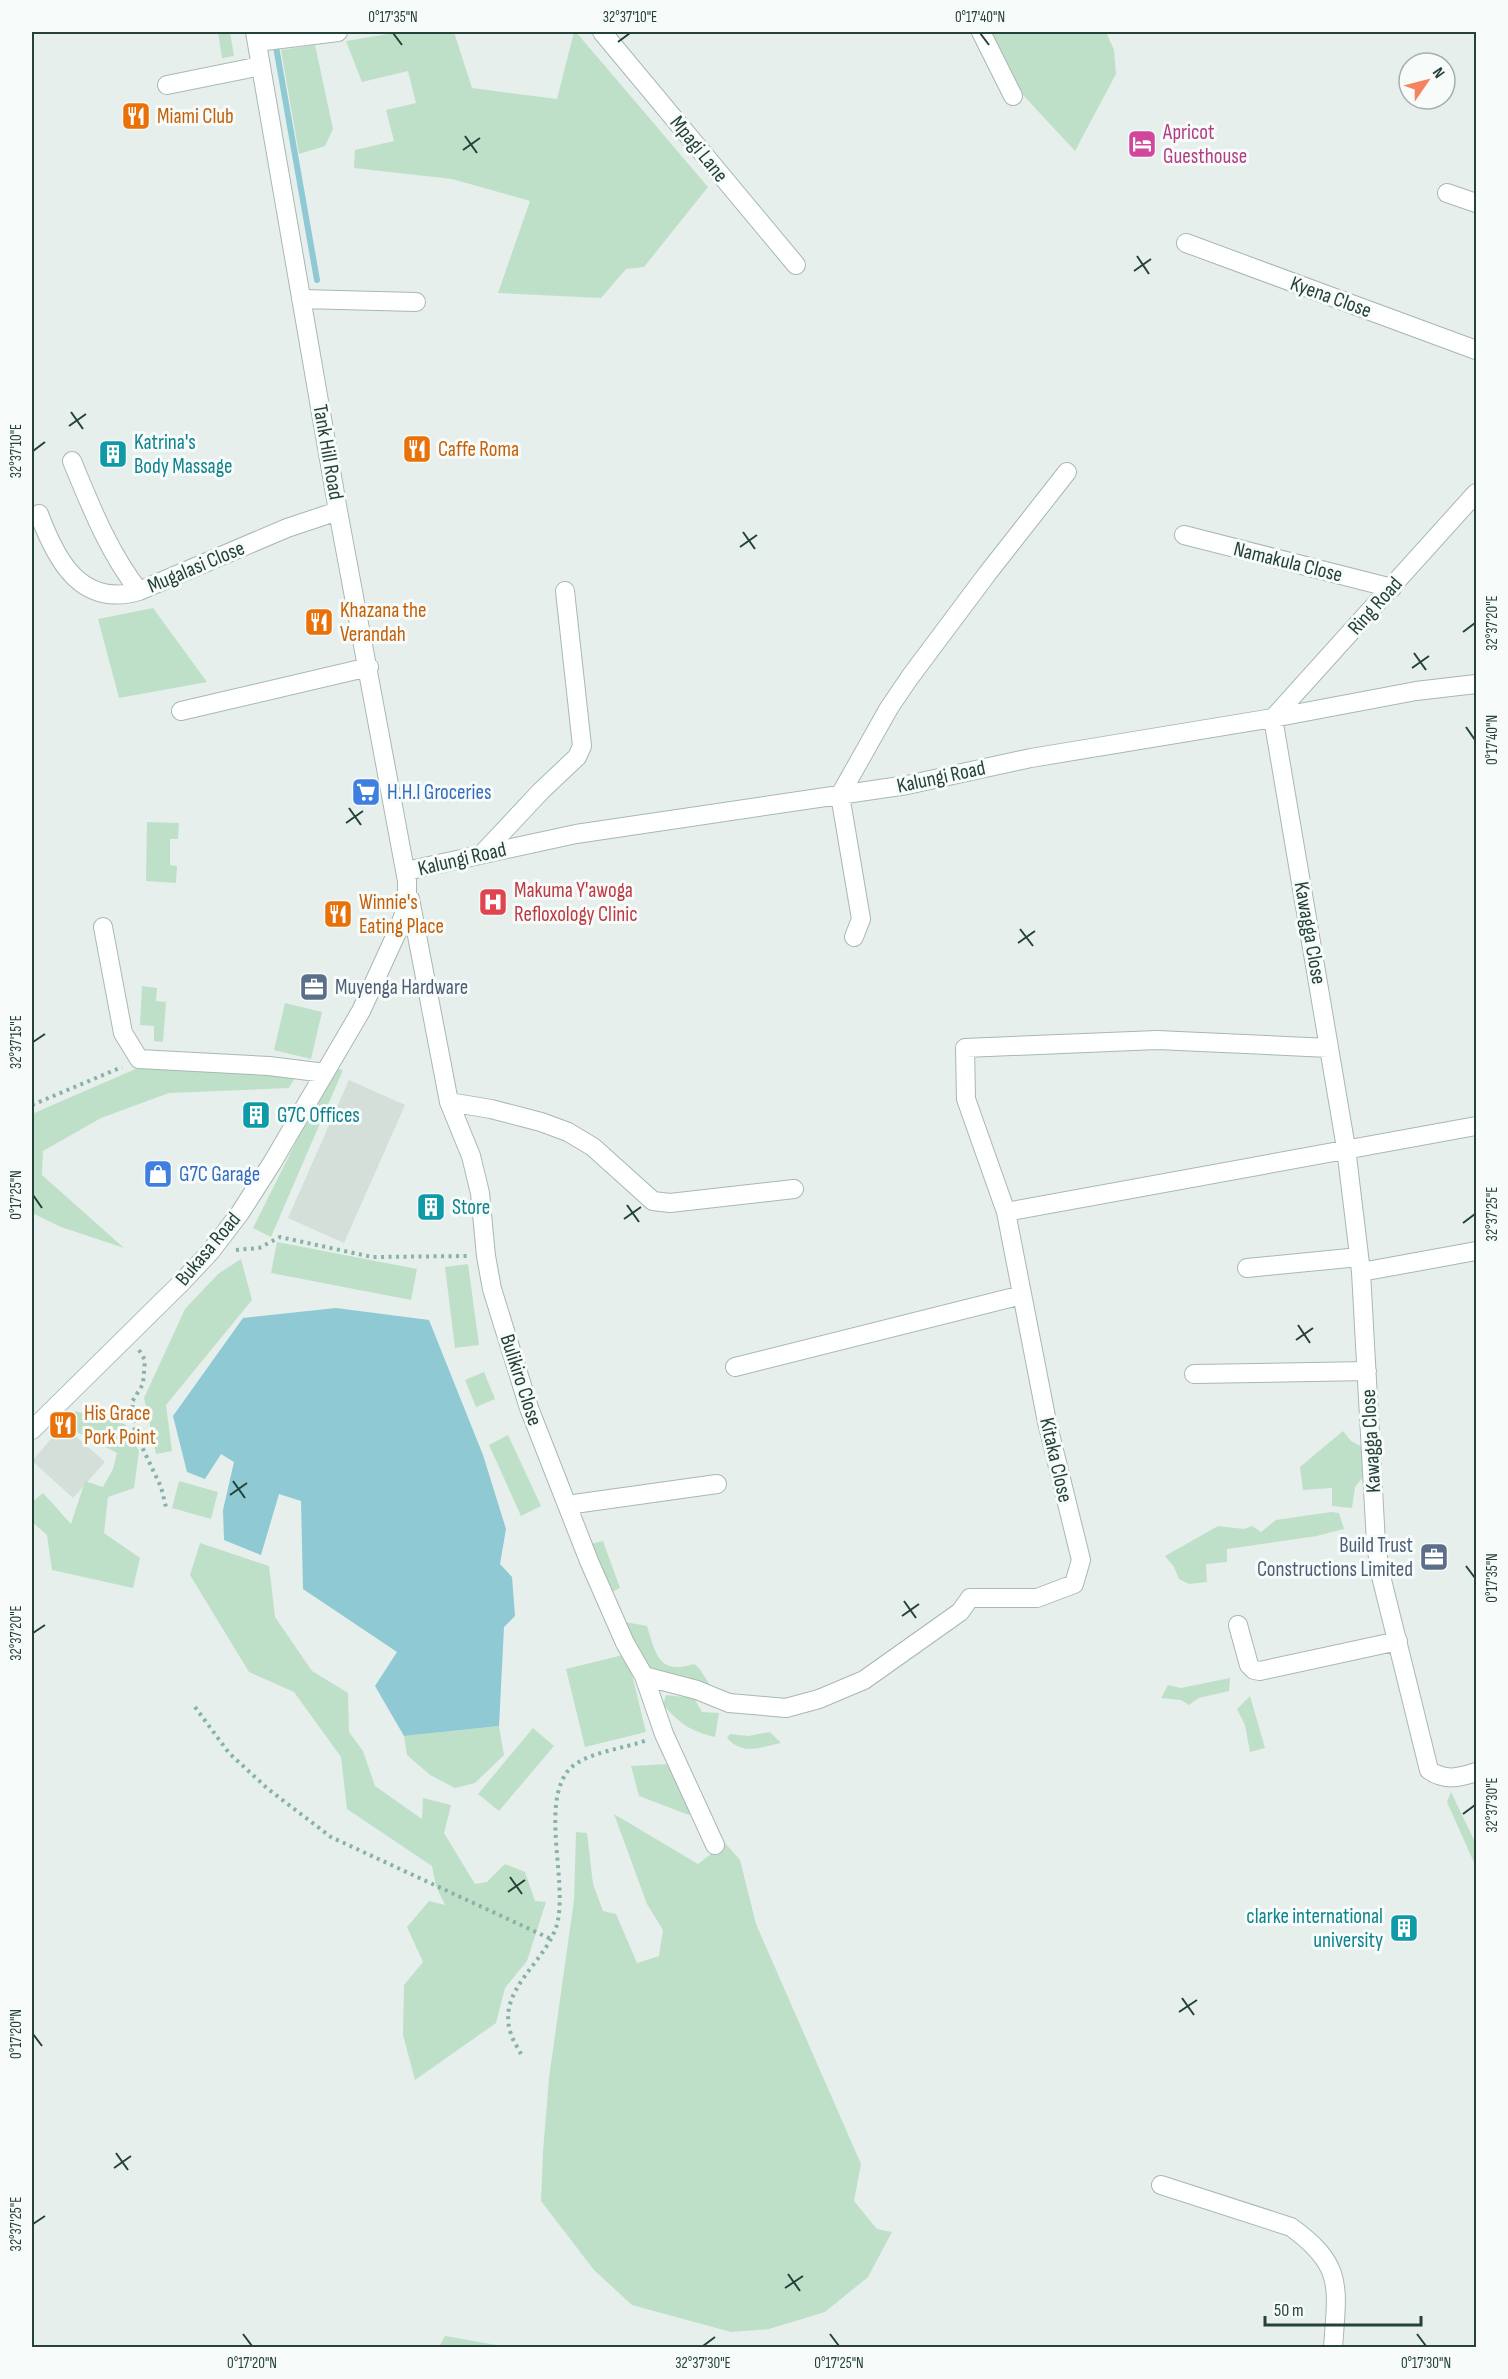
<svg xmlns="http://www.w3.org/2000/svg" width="1508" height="2379" font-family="'Sofia Sans Condensed',sans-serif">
  <rect width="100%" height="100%" fill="#e6efeb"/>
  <path fill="#d4dfda" d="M349,1080L405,1105L344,1243L288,1218Z
    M63,1425L105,1462L73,1498L32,1461Z"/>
  <path fill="#bfe0c8" d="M218,32H230L234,56L222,58Z
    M400,32H454L472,88L557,99L574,32H576L708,187L644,267L626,269L601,298L498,293L530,201L452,179L354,168L355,150L394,141L386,110L416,103L408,71L362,82L346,41Z
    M991,32H1106L1114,50L1116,74L1075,151L1023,95Z
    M315,45L333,129L325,146L299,154L281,50Z
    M153,608L207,682L119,698L98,619Z
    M147,822L179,823L178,839H170V865L177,866L176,883L146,881Z
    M142,986L157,988L156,1001L166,1002L163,1042L154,1041V1026L140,1025Z
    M285,1003L322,1012L311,1059L274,1050Z
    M140,1067L297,1074L289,1088L169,1093L101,1118L43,1151L42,1175L124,1248L61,1227L32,1213V1114Z
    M333,1068L343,1070L271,1237L253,1228Z
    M277,1242L417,1269L411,1300L271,1273Z
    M241,1259L252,1300L166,1405L172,1451L156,1454L144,1398L185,1309L218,1274Z
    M468,1264L479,1345L455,1348L445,1267Z
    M484,1372L495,1399L476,1407L465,1380Z
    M75,1411L125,1424L139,1451L134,1488L108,1497L104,1533L140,1558L133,1588L52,1570L47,1535L32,1522V1502L43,1493L71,1524L85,1481L103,1487L113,1469L117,1453L73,1430Z
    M1343,1431L1351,1441L1371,1452L1372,1466L1355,1487L1352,1508L1332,1506V1488L1303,1490L1300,1467Z
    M508,1435L541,1506L521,1516L489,1445Z
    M179,1481L218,1492L211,1519L172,1508Z
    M1331,1512L1339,1513L1344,1529L1317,1536L1227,1549V1562L1206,1564L1207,1582L1189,1584L1179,1579L1174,1567L1165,1556L1218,1526L1244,1529L1252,1526L1261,1532L1276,1520Z
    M603,1541L620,1588L612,1592L587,1545Z
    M200,1543L269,1566L275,1617L312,1671L348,1693L349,1732L363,1751L375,1786L422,1819L423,1798L451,1805L444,1833L475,1884L487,1882L505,1864L525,1872L535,1901L546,1902L527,1961L505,1988L496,2023L415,2080L403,2035L404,1985L423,1962L407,1927L429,1901L445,1905L436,1886L432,1866L347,1809L341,1757L294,1692L249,1672L190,1575Z
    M625,1622L647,1626C656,1655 659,1675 694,1664L699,1668L710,1685L669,1678L656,1693Z
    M627,1654L646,1732L585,1747L566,1669Z
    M1230,1678L1229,1691L1199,1698L1189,1705L1181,1700L1161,1698L1168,1685L1181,1688Z
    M666,1695L694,1698L702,1712L719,1713L715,1737C688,1730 682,1725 663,1705Z
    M1250,1696L1265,1748L1250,1752L1245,1725L1237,1709Z
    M499,1726L504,1755L475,1783L455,1788L430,1775L407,1755L404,1736Z
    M533,1728L554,1746L499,1811L478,1794Z
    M770,1732L781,1743C760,1747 743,1756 727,1738L730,1734L748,1736Z
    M669,1764L693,1808L689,1815L639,1796L631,1766Z
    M1451,1792L1476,1844V1867L1447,1802Z
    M614,1814L698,1864L725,1843L740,1860L756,1924L861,2164L854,2201L877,2229L892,2232L868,2277L825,2312L769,2329L731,2332L632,2305L594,2270L541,2201L543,2152L549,2078L574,1900L576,1832L587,1833L593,1884L603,1911L616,1914L637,1963L659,1956L663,1930L647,1904Z
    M445,2336L508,2347H439Z"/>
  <path fill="#8ec9d4" d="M336,1308L429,1320L483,1455L506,1529L500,1564L512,1577L515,1616L504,1627L499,1726L404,1736L375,1686L397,1652L303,1589L301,1501L279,1494L261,1555L224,1540L223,1510L234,1462L221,1454L205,1479L187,1472L173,1416L243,1318Z"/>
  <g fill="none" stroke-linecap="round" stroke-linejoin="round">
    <path stroke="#8ec9d4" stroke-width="6" d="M275,41L317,280"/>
    <g stroke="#a8b8b2" stroke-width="20">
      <path id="minor" d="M602,32L796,265
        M981,32L1013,96
        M257,42L338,32
        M167,85L261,66
        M1447,193L1476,203
        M1186,243L1476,350
        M301,299L416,302
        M72,461C91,507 109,553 139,591L287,528L338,511
        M39,514C56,560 81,608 139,591
        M1184,535L1392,588
        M181,711L369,667
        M1273,718L1346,1148L1361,1272L1376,1543L1380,1572L1429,1770C1444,1781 1459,1778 1476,1772
        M1273,718L1476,493
        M482,854L541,791L577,757L582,746L565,591
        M406,871L576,834L907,785L1031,758L1273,718L1416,691L1476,684
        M410,899L449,1102L471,1156L480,1193L486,1256L492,1289L529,1408L589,1561L625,1643L644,1676L664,1734L715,1845
        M103,927L123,1033L139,1059L269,1066L325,1073
        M854,937L861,919L840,795L889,708L910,677L987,574L1067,472
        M449,1102L491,1109L541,1122L568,1132L593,1147L653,1201L670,1203L794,1189
        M1006,1212L1476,1126
        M1247,1268L1359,1257
        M1361,1272L1476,1251
        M735,1367L1022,1295
        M1194,1374L1367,1371
        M32,1430L181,1283L211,1251L240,1213L272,1163L361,1011L399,928L407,905V881L338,511L255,32
        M567,1505L717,1484
        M1238,1625L1249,1665L1254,1670L1260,1671L1398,1641
        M644,1676L697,1690L729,1703L786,1708L819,1699L864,1680L960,1612L970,1598H1037L1074,1584L1081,1560L1047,1422L1006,1212L966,1099L965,1048L1157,1040L1329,1048
        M1161,2185L1291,2227C1345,2266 1337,2288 1333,2348"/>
    </g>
    <path stroke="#86b3a5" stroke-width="4" stroke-dasharray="3 4.5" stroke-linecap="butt" d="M32,1105L122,1067
      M236,1250L259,1248L280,1237L372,1257L469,1256
      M139,1350L145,1360L143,1384L132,1402L135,1432L161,1487L167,1511
      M195,1707L229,1753L268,1789L331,1837L551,1939
      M521,2054C518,2048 513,2041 511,2034C495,1988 550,1961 558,1920C566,1877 542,1807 567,1772C582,1752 625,1749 647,1740"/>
    <use href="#minor" stroke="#fff" stroke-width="18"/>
  </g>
  <path fill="none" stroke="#24423a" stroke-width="2" d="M393,33L402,45M980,33L989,45M618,42L630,33M465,136L477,153M463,150L480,138M1137,256L1149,274M1134,271L1151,259M71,412L83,429M69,426L86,414M33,451L45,442M743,532L755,549M740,547L757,535M1463,632L1475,623M1414,653L1426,670M1412,668L1429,656M1466,727L1475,740M349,808L361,825M346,823L363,811M1020,929L1033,946M1018,943L1035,931M33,1042L45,1034M33,1195L42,1208M627,1205L639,1222M624,1219L641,1207M1463,1223L1475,1214M1298,1325L1310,1343M1296,1340L1313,1328M233,1481L245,1498M230,1495L247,1483M1466,1566L1475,1578M904,1601L916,1618M902,1616L919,1604M33,1633L45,1625M1463,1814L1475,1805M510,1877L522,1894M508,1892L525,1880M1182,1998L1194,2015M1179,2012L1197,2000M33,2034L42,2046M116,2153L128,2170M114,2168L131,2156M33,2224L45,2216M788,2274L800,2291M785,2288L803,2276M243,2334L252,2346M830,2334L839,2346M1417,2334L1426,2346M703,2346L715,2337"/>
  <defs>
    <g id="restaurant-square" transform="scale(1.5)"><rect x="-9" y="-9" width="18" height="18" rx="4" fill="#e8710a" stroke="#f7fbf9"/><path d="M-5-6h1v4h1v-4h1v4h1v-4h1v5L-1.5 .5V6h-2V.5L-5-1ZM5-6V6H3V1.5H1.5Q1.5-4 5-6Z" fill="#fff"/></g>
    <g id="hotel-square" transform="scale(1.5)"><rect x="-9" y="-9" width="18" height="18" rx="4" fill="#d1479c" stroke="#f7fbf9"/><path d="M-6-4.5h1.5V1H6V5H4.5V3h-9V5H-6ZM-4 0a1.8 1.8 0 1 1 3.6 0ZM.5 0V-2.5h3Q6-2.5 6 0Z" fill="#fff"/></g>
    <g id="building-square" transform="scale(1.5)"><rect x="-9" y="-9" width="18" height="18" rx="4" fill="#0f9aa8" stroke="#f7fbf9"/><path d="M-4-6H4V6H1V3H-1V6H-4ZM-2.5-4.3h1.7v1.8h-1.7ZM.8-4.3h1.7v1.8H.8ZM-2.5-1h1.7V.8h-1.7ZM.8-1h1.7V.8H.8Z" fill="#fff"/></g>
    <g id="supermarket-square" transform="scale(1.5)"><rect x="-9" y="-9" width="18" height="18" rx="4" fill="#3f7fe0" stroke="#f7fbf9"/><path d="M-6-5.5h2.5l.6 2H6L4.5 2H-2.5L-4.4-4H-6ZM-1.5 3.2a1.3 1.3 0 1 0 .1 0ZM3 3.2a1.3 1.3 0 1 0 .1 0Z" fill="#fff"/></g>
    <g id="hospital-square" transform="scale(1.5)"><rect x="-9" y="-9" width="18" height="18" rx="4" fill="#e0444e" stroke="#f7fbf9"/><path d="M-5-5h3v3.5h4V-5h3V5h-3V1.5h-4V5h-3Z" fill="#fff"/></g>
    <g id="office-square" transform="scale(1.5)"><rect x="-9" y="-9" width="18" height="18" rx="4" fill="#5c6f8a" stroke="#f7fbf9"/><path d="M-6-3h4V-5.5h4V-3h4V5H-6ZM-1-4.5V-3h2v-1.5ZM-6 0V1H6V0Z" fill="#fff"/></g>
    <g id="shop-square" transform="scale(1.5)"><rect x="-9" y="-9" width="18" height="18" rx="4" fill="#3f7fe0" stroke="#f7fbf9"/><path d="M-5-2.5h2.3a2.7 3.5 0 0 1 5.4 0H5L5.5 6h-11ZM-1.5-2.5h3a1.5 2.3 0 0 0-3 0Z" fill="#fff"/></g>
  </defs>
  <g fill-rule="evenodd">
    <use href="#restaurant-square" x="136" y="116"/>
    <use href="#hotel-square" x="1142" y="144"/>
    <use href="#restaurant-square" x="417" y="449"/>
    <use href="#building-square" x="113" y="454"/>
    <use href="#restaurant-square" x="319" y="622"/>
    <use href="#supermarket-square" x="366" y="792"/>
    <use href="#hospital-square" x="493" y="902"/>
    <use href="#restaurant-square" x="338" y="914"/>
    <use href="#office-square" x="314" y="987"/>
    <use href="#building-square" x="256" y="1115"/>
    <use href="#shop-square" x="158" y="1174"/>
    <use href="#building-square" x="431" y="1207"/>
    <use href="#restaurant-square" x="63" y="1425"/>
    <use href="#office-square" x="1434" y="1557"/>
    <use href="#building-square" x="1404" y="1928"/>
  </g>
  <g text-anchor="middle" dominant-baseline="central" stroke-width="6" stroke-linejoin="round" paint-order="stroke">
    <g font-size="21" fill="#c56008" stroke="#f7fbf9" text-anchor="start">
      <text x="157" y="116">Miami Club</text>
      <text x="438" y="449">Caffe Roma</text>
      <text x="340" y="610">Khazana the<tspan x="340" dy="24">Verandah</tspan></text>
      <text x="359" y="902">Winnie's<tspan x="359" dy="24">Eating Place</tspan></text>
      <text x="84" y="1413">His Grace<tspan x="84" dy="24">Pork Point</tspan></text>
    </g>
    <g font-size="21" fill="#b23c85" stroke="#f7fbf9" text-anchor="start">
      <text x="1163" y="132">Apricot<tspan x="1163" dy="24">Guesthouse</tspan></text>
    </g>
    <g font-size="21" fill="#24423a" stroke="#f7fbf9">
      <text transform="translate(699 149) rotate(51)">Mpagi Lane</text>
      <text transform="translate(1331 297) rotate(20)">Kyena Close</text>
      <text transform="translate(328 452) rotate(80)">Tank Hill Road</text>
      <text transform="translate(1288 562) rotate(14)">Namakula Close</text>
      <text transform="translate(196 567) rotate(-23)">Mugalasi Close</text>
      <text transform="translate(1375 606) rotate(-48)">Ring Road</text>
      <text transform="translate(941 777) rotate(-12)">Kalungi Road</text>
      <text transform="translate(462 859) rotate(-13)">Kalungi Road</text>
      <text transform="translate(1310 933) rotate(80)">Kawagga Close</text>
      <text transform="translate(208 1249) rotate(-50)">Bukasa Road</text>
      <text transform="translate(521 1380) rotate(72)">Bulikiro Close</text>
      <text transform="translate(1371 1441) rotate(-93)">Kawagga Close</text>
      <text transform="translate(1056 1460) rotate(77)">Kitaka Close</text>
    </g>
    <g font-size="21" fill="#0d838f" stroke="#f7fbf9" text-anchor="start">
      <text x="134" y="442">Katrina's<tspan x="134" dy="24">Body Massage</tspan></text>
      <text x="277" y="1115">G7C Offices</text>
      <text x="452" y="1207">Store</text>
      <text x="1383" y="1916" text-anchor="end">clarke international<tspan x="1383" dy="24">university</tspan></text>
    </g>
    <g font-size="21" fill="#366cbe" stroke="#f7fbf9" text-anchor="start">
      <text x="387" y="792">H.H.I Groceries</text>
      <text x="179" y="1174">G7C Garage</text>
    </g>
    <g font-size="21" fill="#be3a42" stroke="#f7fbf9" text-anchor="start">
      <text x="514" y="890">Makuma Y'awoga<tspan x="514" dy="24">Refloxology Clinic</tspan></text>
    </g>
    <g font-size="21" fill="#4e5e75" stroke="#f7fbf9" text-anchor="start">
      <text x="335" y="987">Muyenga Hardware</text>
      <text x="1413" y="1545" text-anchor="end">Build Trust<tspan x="1413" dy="24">Constructions Limited</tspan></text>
    </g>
  </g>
  <rect width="1508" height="2379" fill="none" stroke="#f7fbf9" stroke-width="66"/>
  <g transform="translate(1427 81) rotate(55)"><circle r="28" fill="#f7fbf9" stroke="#a3b1ad" stroke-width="1.5"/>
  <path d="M0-4.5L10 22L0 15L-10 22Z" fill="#f4845f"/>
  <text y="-9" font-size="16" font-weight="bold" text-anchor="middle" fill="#24423a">N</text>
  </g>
  <path d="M1265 2316v9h156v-9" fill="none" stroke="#24423a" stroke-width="3"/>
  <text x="1274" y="2316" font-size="18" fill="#24423a" stroke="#f7fbf9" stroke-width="4.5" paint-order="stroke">50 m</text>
  <rect x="33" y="33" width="1442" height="2313" fill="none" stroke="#24423a" stroke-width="2"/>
  <g font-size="15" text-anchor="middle" fill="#24423a">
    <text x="393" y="22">0°17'35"N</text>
    <text x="630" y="22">32°37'10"E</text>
    <text x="980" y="22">0°17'40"N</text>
    <text transform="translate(16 451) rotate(-90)" y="5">32°37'10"E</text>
    <text transform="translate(1492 623) rotate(-90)" y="5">32°37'20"E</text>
    <text transform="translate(1492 740) rotate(-90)" y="5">0°17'40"N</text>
    <text transform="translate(16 1042) rotate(-90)" y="5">32°37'15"E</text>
    <text transform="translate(16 1195) rotate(-90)" y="5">0°17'25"N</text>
    <text transform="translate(1492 1214) rotate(-90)" y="5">32°37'25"E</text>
    <text transform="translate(1492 1578) rotate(-90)" y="5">0°17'35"N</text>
    <text transform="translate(16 1633) rotate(-90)" y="5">32°37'20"E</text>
    <text transform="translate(1492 1805) rotate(-90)" y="5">32°37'30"E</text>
    <text transform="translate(16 2034) rotate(-90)" y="5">0°17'20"N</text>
    <text transform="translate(16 2224) rotate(-90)" y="5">32°37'25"E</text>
    <text x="252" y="2368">0°17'20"N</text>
    <text x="703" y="2368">32°37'30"E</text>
    <text x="839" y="2368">0°17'25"N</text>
    <text x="1426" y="2368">0°17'30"N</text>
  </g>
</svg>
